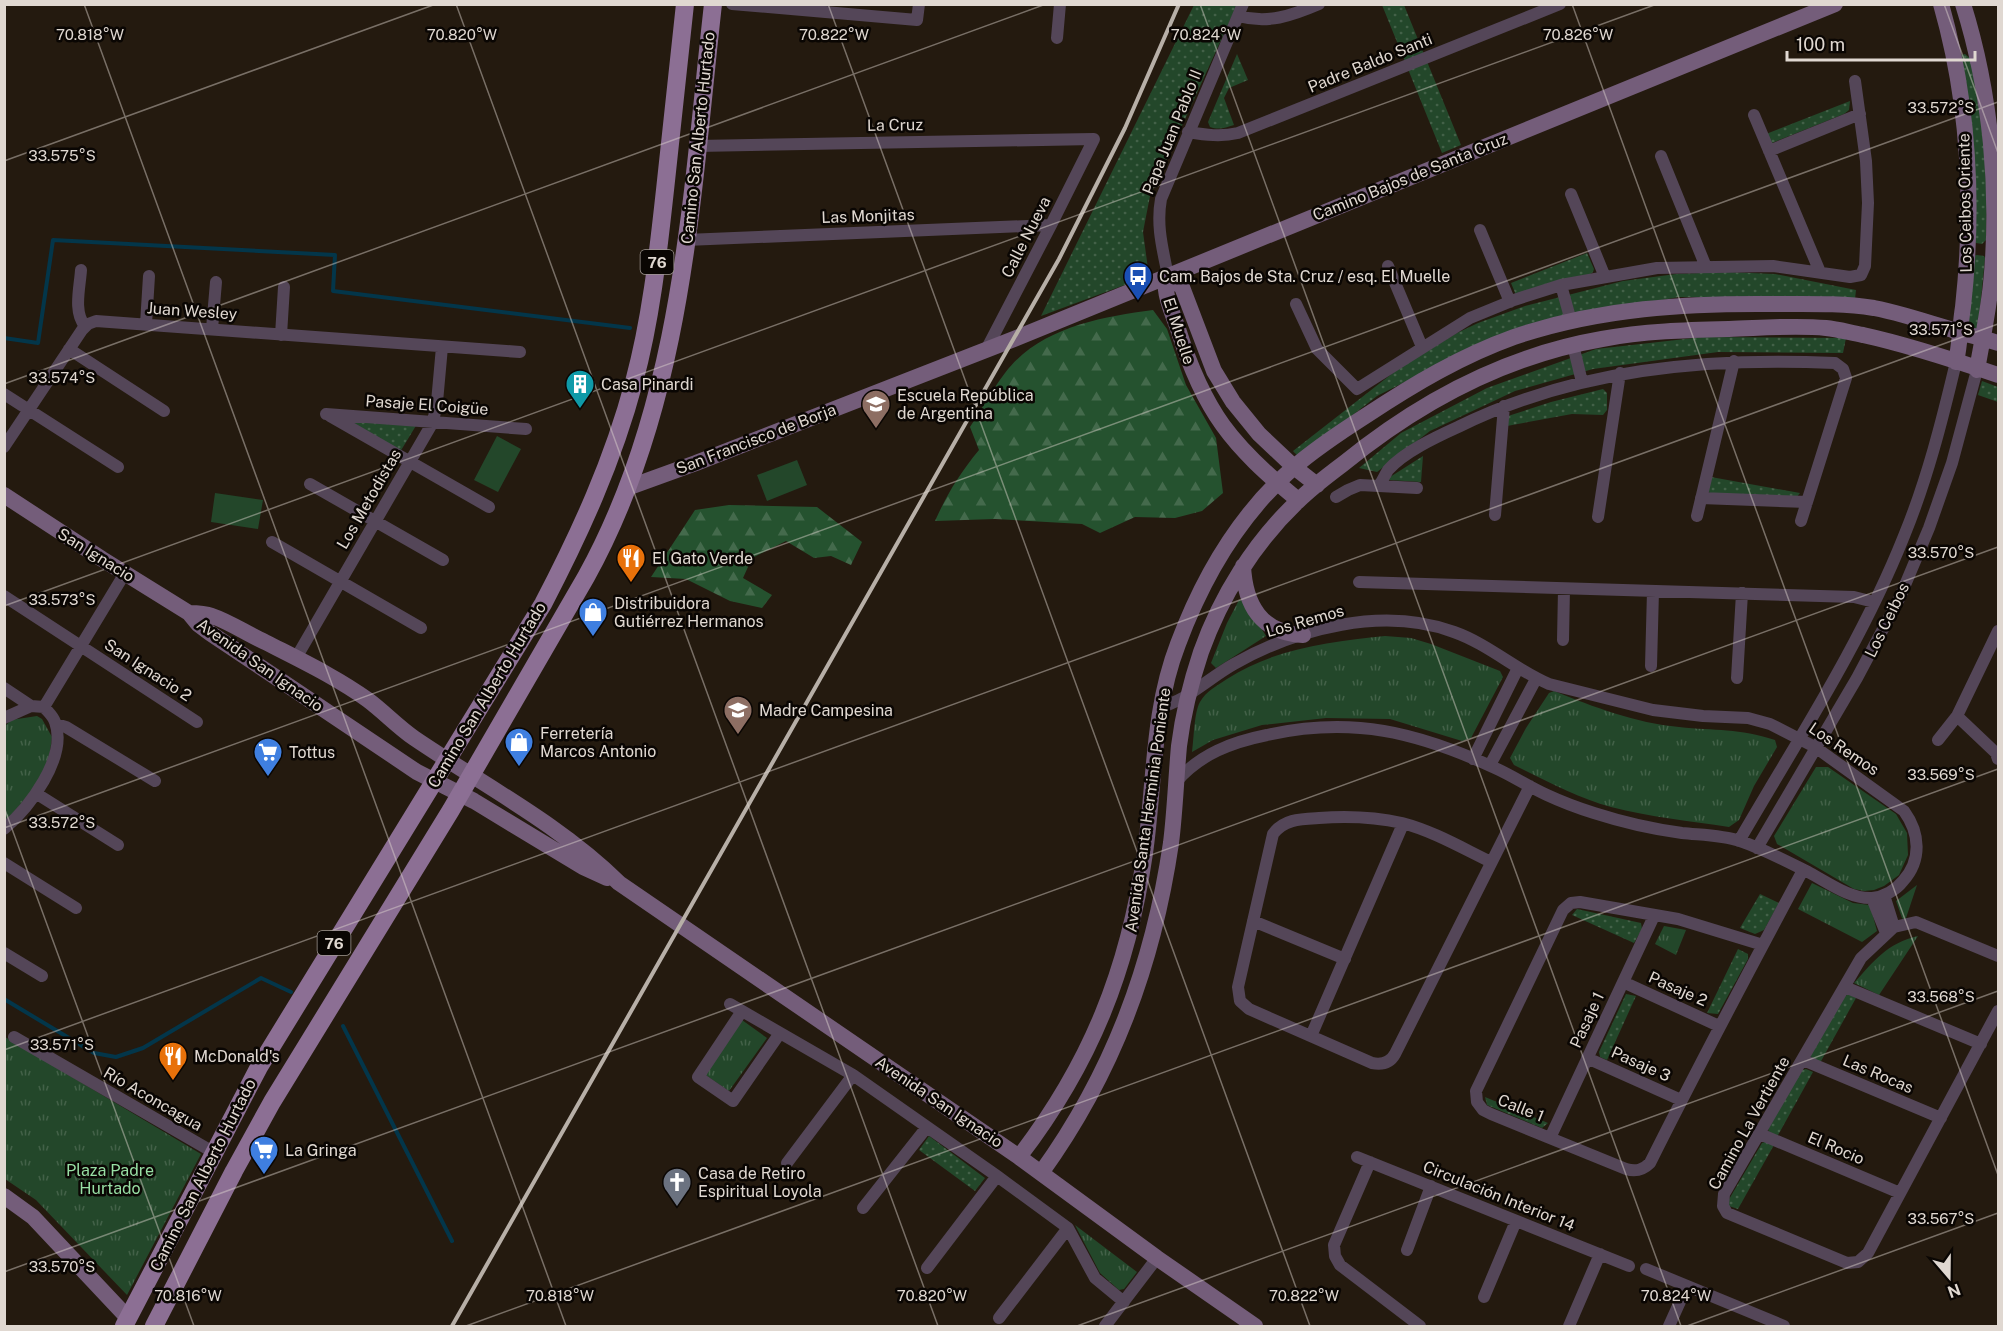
<svg xmlns="http://www.w3.org/2000/svg" width="2003" height="1331" font-family="'Public Sans',sans-serif">
  <defs>
    <pattern id="grass-dots" width="8" height="8" patternUnits="userSpaceOnUse" patternTransform="scale(1.5)"><rect width="8" height="8" fill="#23472a"/><path d="M2 2h.1M6 6h.1" fill="none" stroke="#436148" stroke-width="1.8" stroke-linecap="round"/></pattern>
    <pattern id="forest-firs" width="22" height="20" patternUnits="userSpaceOnUse" patternTransform="scale(1.5)"><rect width="22" height="20" fill="#25522f"/><path d="M5 1l3.5 6h-7zM16 11l3.5 6h-7z" fill="#446a4c"/></pattern>
    <pattern id="park-tufts" width="24" height="20" patternUnits="userSpaceOnUse" patternTransform="scale(1.5)"><rect width="24" height="20" fill="#23472a"/><path d="M3 7l-1-3M5 7V3M7 7l1-3M15 17l-1-3M17 17v-4M19 17l1-3" fill="none" stroke="#436148"/></pattern>
  </defs>
  <rect width="100%" height="100%" fill="#241a0f"/>
  <path fill="url(#grass-dots)" d="M1194,5H1237L1150,196L1143,232L1149,276L1041,316Z
    M1382,5H1404L1461,145L1442,153Z
    M1237,54L1248,80L1229,88L1224,98L1234,125C1225,128 1219,130 1210,127L1208,122Z
    M1965,54L1971,59L1984,137L1987,201L1986,240L1982,244L1976,243L1973,240L1961,55Z
    M1850,101L1849,110L1844,114L1772,143L1766,134Z
    M1587,253L1594,269L1593,272L1589,275L1516,295L1511,283Z
    M1977,255L1984,256L1985,258L1978,329L1966,330L1972,256Z
    M1727,272L1775,274L1856,290L1855,299L1679,297L1577,315L1488,340L1377,396L1299,457L1293,451L1398,369L1457,333L1478,323L1525,306L1623,281L1676,274Z
    M1703,337L1846,338L1843,353L1718,352L1593,369L1515,391L1430,431L1377,472L1359,468L1401,433L1487,388L1596,349Z
    M1982,381L1998,387V402L1978,395Z
    M1603,389L1607,393V410L1603,415L1572,414L1507,426L1508,416L1551,402Z
    M348,421L417,424L400,452Z
    M1423,456L1421,482L1389,480L1390,477Z
    M1711,477L1800,493L1796,498L1710,494L1707,488Z
    M1760,894L1779,903L1764,930L1755,934L1740,928Z
    M1577,909L1641,923L1642,929L1634,943L1572,915Z
    M1738,949L1748,954V959L1718,1014L1707,1013Z
    M1626,994L1636,996L1607,1060L1600,1057L1599,1052Z
    M1849,994L1856,998L1820,1063L1812,1059L1810,1054L1845,996Z
    M1806,1069L1813,1072L1777,1137L1769,1133L1768,1128L1802,1070Z
    M1485,1097L1548,1123L1542,1128L1487,1105Z
    M929,1136L985,1178L975,1191L919,1150Z
    M1767,1141L1774,1145L1738,1209L1729,1206L1728,1201L1762,1143Z"/>
  <path fill="url(#forest-firs)" d="M1153,310L1167,329L1186,385L1216,438L1223,493L1202,511L1175,518L1135,517L1100,533L1082,524L995,519L935,521C947,494 960,473 979,450L970,427C981,410 992,390 1005,373C1039,328 1100,317 1153,310Z
    M729,505L817,507L862,542L851,565L831,556L814,558L786,541L752,558L743,578L772,595L762,608L730,601L686,579L651,577L695,510Z"/>
  <path fill="url(#park-tufts)" d="M1239,600L1244,601L1266,636L1216,668L1211,663L1227,623Z
    M1385,636L1411,638L1431,644L1500,671L1503,677L1471,738L1462,741L1390,719L1326,718L1262,725L1213,740L1192,752C1194,739 1194,712 1200,702C1206,691 1217,686 1227,679C1275,648 1330,642 1385,636Z
    M1554,691C1594,707 1635,723 1679,727C1715,731 1739,728 1775,740L1777,747L1754,786L1739,820L1729,827C1690,821 1650,817 1611,807C1578,798 1545,780 1514,765L1510,758L1526,728L1549,693Z
    M37,716L42,719L52,737L49,759L35,787L5,822V726L11,720Z
    M1816,767H1828L1896,814L1907,833L1908,855L1899,875L1884,886L1874,890L1864,891L1854,889L1777,844L1774,836Z
    M1812,883L1853,903L1870,905L1877,931L1862,942L1798,909Z
    M1917,885L1905,921L1902,918L1896,901Z
    M1664,926L1686,930L1676,955L1655,944Z
    M1918,936L1879,995L1854,983C1875,960 1886,944 1918,936Z
    M742,1020L767,1038L729,1091L704,1074Z
    M5,1037L201,1154L127,1295L36,1200L5,1179Z
    M1075,1225L1137,1272L1124,1289L1119,1290L1100,1273Z"/>
  <path fill="#23472a" d="M497,436L521,449L498,492L474,480Z
    M797,460L807,485L767,501L757,475Z
    M215,493L263,500L258,529L211,522Z"/>
  <g fill="none" stroke-linecap="round" stroke-linejoin="round">
    <path stroke="#03364a" stroke-width="4" d="M4,338L38,343L53,240L335,255L333,291L630,328
      M4,999L94,1053L116,1057L143,1048L261,978L291,992
      M343,1026L452,1241"/>
    <path stroke="#544658" stroke-width="12" d="M732,4L917,20L919,4
      M1238,16C1268,24 1291,16 1319,4
      M1057,38L1060,4
      M1754,115L1820,272
      M1188,132C1206,135 1221,137 1238,133L1560,4
      M697,146L1094,139L1051,225L986,350
      M1769,151L1860,114
      M1661,156L1706,267
      M1571,194L1605,277
      M1480,230L1510,302
      M686,240L1051,225
      M1388,266L1422,347
      M81,270C80,287 73,312 85,326
      M1168,276C1163,250 1156,226 1161,199L1243,4
      M1561,285L1571,321
      M1296,304L1317,349L1357,389L1470,318L1514,300L1561,285L1657,268L1773,266L1850,277L1861,275L1865,266L1868,203L1866,161L1855,81
      M146,324L149,276
      M212,329L216,282
      M281,335L284,287
      M1573,345L1582,382
      M69,349L164,411
      M4,394L118,467
      M326,414L526,429
      M330,416L489,507
      M4,447L82,330L88,324L96,321L520,352
      M310,484L443,560
      M1379,486C1382,481 1385,475 1388,470C1404,452 1436,437 1458,427C1576,369 1705,357 1835,363L1843,369L1846,378L1801,521
      M1336,497L1348,490L1360,485L1417,488
      M1701,498L1807,502
      M1495,515L1504,406
      M1697,516L1734,361
      M1598,517L1620,373
      M272,542L421,628
      M1359,582L1854,597L1874,602
      M4,596L197,722
      M1563,640L1564,589
      M296,658L433,422L437,402L442,347
      M1651,666L1653,591
      M1737,678L1742,593
      M4,688L31,706
      M44,707L125,573
      M1160,708C1170,704 1181,700 1189,694C1205,684 1218,673 1234,664C1298,628 1383,606 1454,632C1488,644 1516,670 1549,684L1653,710L1703,716L1748,718L1770,724L1815,747L1904,811C1920,833 1922,860 1903,881C1896,890 1884,897 1872,898C1850,899 1829,883 1810,873C1788,862 1764,849 1740,841C1722,835 1701,835 1682,833C1652,829 1622,822 1594,813C1578,808 1562,802 1547,795C1529,787 1513,776 1495,768C1417,732 1352,716 1267,735C1232,742 1200,754 1176,782
      M1957,716L1996,753L1998,759
      M4,718L31,706L44,707C48,712 53,716 55,722C68,757 29,808 4,829
      M56,724L66,727L155,781
      M1938,740L1957,716L1998,631
      M1473,759L1518,668
      M1490,765L1536,679
      M37,794L118,845
      M1739,841C1797,741 1861,644 1904,536C1927,480 1942,421 1956,362
      M1757,848L1857,678L1900,597L1929,528L1952,463L1977,370
      M1491,862C1462,848 1433,831 1402,823C1375,817 1346,816 1319,818C1301,819 1284,819 1273,834L1238,987L1240,1001L1249,1009L1372,1063C1382,1065 1390,1063 1395,1054L1530,786
      M4,863L76,908
      M1884,895L1894,927
      M1872,898L1886,933
      M1253,921L1345,959
      M1763,945L1678,919L1580,902L1571,903L1563,910L1476,1091L1477,1102L1483,1110L1491,1114L1626,1169C1636,1172 1643,1170 1650,1163C1699,1065 1751,967 1803,870
      M4,953L42,976
      M1998,956L1916,922L1894,927L1861,958L1724,1194L1723,1206L1727,1213L1847,1263L1858,1262L1868,1253L1998,1011
      M1623,982L1719,1026
      M1845,987L1981,1044
      M730,1004L853,1075L997,1176L1068,1228L1095,1278L1124,1302
      M742,1011L698,1077L733,1101L780,1033
      M1311,1036L1403,824
      M14,1037L213,1152
      M1587,1058L1681,1100
      M1803,1060L1941,1118
      M1760,1134L1900,1193
      M1550,1138L1654,916
      M1357,1157L1629,1266
      M1370,1162L1334,1245L1335,1256L1340,1265L1420,1326
      M787,1163L853,1075
      M863,1208L927,1127
      M1407,1250L1431,1186
      M927,1268L997,1176
      M1646,1269L1784,1326
      M1484,1297L1516,1221
      M999,1318L1068,1228
      M1105,1326L1157,1258
      M1569,1326L1600,1254
      M1669,1326L1687,1286"/>
    <path stroke="#745d7a" stroke-width="16" d="M1941,4C1969,102 1974,207 1963,307C1960,325 1960,344 1956,362
      M1963,4C1991,93 2000,192 1991,284C1988,313 1982,341 1977,370
      M1168,276C1167,280 1165,286 1166,290C1167,302 1174,317 1178,329C1204,412 1232,446 1298,500
      M1168,276L1182,287L1214,371L1233,402L1259,434L1294,467L1317,485
      M627,488L696,463L1014,339L1835,4
      M4,495L102,559L189,613L198,624L210,633L417,772L474,801L583,867L607,878
      M1243,566C1245,605 1261,633 1303,635
      M189,613C197,613 204,613 212,616C230,622 247,634 265,642C300,660 336,677 368,700C384,712 398,727 414,738C483,785 559,824 619,883L1019,1157L1157,1258L1255,1326
      M1019,1157C1091,1063 1128,970 1145,853C1155,782 1152,711 1178,644C1203,577 1239,515 1293,468C1316,448 1342,431 1367,415C1414,384 1461,356 1514,337C1599,308 1687,303 1776,304C1809,304 1842,303 1874,308C1905,314 1933,324 1962,333C1974,336 1986,339 1998,343
      M1041,1173C1113,1073 1153,965 1171,843C1175,811 1176,779 1179,746C1183,714 1191,682 1201,652C1221,596 1254,543 1297,502C1311,488 1327,476 1343,464C1419,402 1504,356 1602,339C1644,331 1687,330 1729,329C1761,328 1794,325 1826,328C1838,329 1851,333 1863,335C1909,345 1954,360 1998,375
      M4,1196L33,1217L128,1318"/>
    <path stroke="#8c6f94" stroke-width="18" d="M124,1326L259,1067L543,604C580,533 613,461 634,382C651,319 658,254 665,190C672,128 678,66 685,4
      M154,1326L234,1171L272,1102L451,810L586,577C683,402 691,199 713,4"/>
    <path stroke="#b7afa7" stroke-width="4" d="M452,1326L1059,259L1125,128L1179,4"/>
  </g>
  <path fill="none" stroke="#e0d8d1" stroke-width="1.5" stroke-opacity="0.45" d="M84,4L566,1326M456,4L938,1326M828,4L1310,1326M1200,4L1681,1326M1572,4L1998,1175M1944,4L1998,153M4,161L436,4M4,384L1046,4M4,606L1657,4M4,807L194,1326M4,828L1998,102M4,1050L1998,324M4,1272L1998,547M466,1326L1998,769M1077,1326L1998,991M1687,1326L1998,1213"/>
  <defs>
    <g id="bus-pin" transform="scale(1.5)"><path d="M0 17L-7.5 6A9.5 9.5 0 1 1 7.5 6Z" fill="#1a4fb4" stroke="#0a0603"/><path d="M-5-6H5V4H4V6H2V4H-2V6H-4V4H-5ZM-3.5-4V0h7V-4ZM-3.5 1.2v1.5H-2V1.2ZM2 1.2v1.5H3.5V1.2Z" fill="#fff"/></g>
    <g id="building-pin" transform="scale(1.5)"><path d="M0 17L-7.5 6A9.5 9.5 0 1 1 7.5 6Z" fill="#0f9aa8" stroke="#0a0603"/><path d="M-4-6H4V6H1V3H-1V6H-4ZM-2.5-4.3h1.7v1.8h-1.7ZM.8-4.3h1.7v1.8H.8ZM-2.5-1h1.7V.8h-1.7ZM.8-1h1.7V.8H.8Z" fill="#fff"/></g>
    <g id="school-pin" transform="scale(1.5)"><path d="M0 17L-7.5 6A9.5 9.5 0 1 1 7.5 6Z" fill="#8d6e63" stroke="#0a0603"/><path d="M0-5L7-2L0 1L-7-2ZM-4 1L0 2.5L4 1V4Q0 6-4 4Z" fill="#fff"/></g>
    <g id="restaurant-pin" transform="scale(1.5)"><path d="M0 17L-7.5 6A9.5 9.5 0 1 1 7.5 6Z" fill="#e8710a" stroke="#0a0603"/><path d="M-5-6h1v4h1v-4h1v4h1v-4h1v5L-1.5 .5V6h-2V.5L-5-1ZM5-6V6H3V1.5H1.5Q1.5-4 5-6Z" fill="#fff"/></g>
    <g id="shop-pin" transform="scale(1.5)"><path d="M0 17L-7.5 6A9.5 9.5 0 1 1 7.5 6Z" fill="#3f7fe0" stroke="#0a0603"/><path d="M-5-2.5h2.3a2.7 3.5 0 0 1 5.4 0H5L5.5 6h-11ZM-1.5-2.5h3a1.5 2.3 0 0 0-3 0Z" fill="#fff"/></g>
    <g id="supermarket-pin" transform="scale(1.5)"><path d="M0 17L-7.5 6A9.5 9.5 0 1 1 7.5 6Z" fill="#3f7fe0" stroke="#0a0603"/><path d="M-6-5.5h2.5l.6 2H6L4.5 2H-2.5L-4.4-4H-6ZM-1.5 3.2a1.3 1.3 0 1 0 .1 0ZM3 3.2a1.3 1.3 0 1 0 .1 0Z" fill="#fff"/></g>
    <g id="church-pin" transform="scale(1.5)"><path d="M0 17L-7.5 6A9.5 9.5 0 1 1 7.5 6Z" fill="#6b7280" stroke="#0a0603"/><path d="M-1.2-6h2.4v3.5h3.3v2.4h-3.3V6h-2.4V-.1h-3.3v-2.4h3.3Z" fill="#fff"/></g>
  </defs>
  <g fill-rule="evenodd">
    <use href="#bus-pin" x="1138" y="276"/>
    <use href="#building-pin" x="580" y="384"/>
    <use href="#school-pin" x="876" y="404"/>
    <use href="#restaurant-pin" x="631" y="558"/>
    <use href="#shop-pin" x="593" y="612"/>
    <use href="#school-pin" x="738" y="710"/>
    <use href="#shop-pin" x="519" y="742"/>
    <use href="#supermarket-pin" x="268" y="752"/>
    <use href="#restaurant-pin" x="173" y="1056"/>
    <use href="#supermarket-pin" x="264" y="1150"/>
    <use href="#church-pin" x="677" y="1182"/>
  </g>
  <g text-anchor="middle" dominant-baseline="central" stroke-width="5" stroke-linejoin="round" paint-order="stroke">
    <g fill="#0a0603" stroke="#a09993" stroke-width="1.5">
      <rect x="640.5" y="250" width="33" height="24" rx="4.5"/>
      <rect x="317.5" y="931" width="33" height="24" rx="4.5"/>
    </g>
    <g font-size="15" font-weight="bold" fill="#e0d8d1">
      <text x="657" y="262">76</text>
      <text x="334" y="943">76</text>
    </g>
    <g font-size="16" fill="#e0d8d1" stroke="#0a0603">
      <text transform="translate(1370 63) rotate(-22)">Padre Baldo Santi</text>
      <text transform="translate(895 125) rotate(-1)">La Cruz</text>
      <text transform="translate(1172 132) rotate(-68)">Papa Juan Pablo II</text>
      <text transform="translate(698 138) rotate(-84)">Camino San Alberto Hurtado</text>
      <text transform="translate(1410 177) rotate(-22)">Camino Bajos de Santa Cruz</text>
      <text transform="translate(1965 203) rotate(-91)">Los Ceibos Oriente</text>
      <text transform="translate(868 216) rotate(-2)">Las Monjitas</text>
      <text transform="translate(1026 237) rotate(-63)">Calle Nueva</text>
      <text transform="translate(192 311) rotate(4)">Juan Wesley</text>
      <text transform="translate(1179 331) rotate(72)">El Muelle</text>
      <text transform="translate(427 405) rotate(4)">Pasaje El Coigüe</text>
      <text transform="translate(756 439) rotate(-21)">San Francisco de Borja</text>
      <text transform="translate(369 499) rotate(-60)">Los Metodistas</text>
      <text transform="translate(96 555) rotate(32)">San Ignacio</text>
      <text transform="translate(1887 620) rotate(-64)">Los Ceibos</text>
      <text transform="translate(1305 621) rotate(-16)">Los Remos</text>
      <text transform="translate(260 665) rotate(35)">Avenida San Ignacio</text>
      <text transform="translate(148 670) rotate(33)">San Ignacio 2</text>
      <text transform="translate(487 695) rotate(-59)">Camino San Alberto Hurtado</text>
      <text transform="translate(1844 749) rotate(34)">Los Remos</text>
      <text transform="translate(1148 810) rotate(-82)">Avenida Santa Herminia Poniente</text>
      <text transform="translate(1678 989) rotate(24)">Pasaje 2</text>
      <text transform="translate(1587 1020) rotate(-65)">Pasaje 1</text>
      <text transform="translate(1641 1064) rotate(24)">Pasaje 3</text>
      <text transform="translate(1878 1074) rotate(23)">Las Rocas</text>
      <text transform="translate(153 1099) rotate(30)">Río Aconcagua</text>
      <text transform="translate(939 1102) rotate(34)">Avenida San Ignacio</text>
      <text transform="translate(1521 1108) rotate(22)">Calle 1</text>
      <text transform="translate(1749 1123) rotate(-61)">Camino La Vertiente</text>
      <text transform="translate(1836 1148) rotate(23)">El Rocio</text>
      <text transform="translate(203 1175) rotate(-63)">Camino San Alberto Hurtado</text>
      <text transform="translate(1499 1196) rotate(22)">Circulación Interior 14</text>
    </g>
    <g font-size="16" fill="#e0d8d1" stroke="#0a0603" text-anchor="start">
      <text x="1159" y="276">Cam. Bajos de Sta. Cruz / esq. El Muelle</text>
      <text x="601" y="384">Casa Pinardi</text>
      <text x="897" y="395">Escuela República<tspan x="897" dy="18">de Argentina</tspan></text>
      <text x="652" y="558">El Gato Verde</text>
      <text x="614" y="603">Distribuidora<tspan x="614" dy="18">Gutiérrez Hermanos</tspan></text>
      <text x="759" y="710">Madre Campesina</text>
      <text x="540" y="733">Ferretería<tspan x="540" dy="18">Marcos Antonio</tspan></text>
      <text x="289" y="752">Tottus</text>
      <text x="194" y="1056">McDonald's</text>
      <text x="285" y="1150">La Gringa</text>
      <text x="698" y="1173">Casa de Retiro<tspan x="698" dy="18">Espiritual Loyola</tspan></text>
    </g>
    <g font-size="16" fill="#98dfa4" stroke="#0a0603">
      <text x="110" y="1170">Plaza Padre<tspan x="110" dy="18">Hurtado</tspan></text>
    </g>
  </g>
  <g font-size="15" text-anchor="middle" fill="#e0d8d1" stroke="#0a0603" stroke-width="5" stroke-linejoin="round" paint-order="stroke">
    <text x="90" y="40">70.818°W</text>
    <text x="462" y="40">70.820°W</text>
    <text x="834" y="40">70.822°W</text>
    <text x="1206" y="40">70.824°W</text>
    <text x="1578" y="40">70.826°W</text>
    <text x="1941" y="113">33.572°S</text>
    <text x="62" y="161">33.575°S</text>
    <text x="1941" y="335">33.571°S</text>
    <text x="62" y="383">33.574°S</text>
    <text x="1941" y="558">33.570°S</text>
    <text x="62" y="605">33.573°S</text>
    <text x="1941" y="780">33.569°S</text>
    <text x="62" y="828">33.572°S</text>
    <text x="1941" y="1002">33.568°S</text>
    <text x="62" y="1050">33.571°S</text>
    <text x="1941" y="1224">33.567°S</text>
    <text x="62" y="1272">33.570°S</text>
    <text x="188" y="1301">70.816°W</text>
    <text x="560" y="1301">70.818°W</text>
    <text x="932" y="1301">70.820°W</text>
    <text x="1304" y="1301">70.822°W</text>
    <text x="1676" y="1301">70.824°W</text>
  </g>
  <rect width="2003" height="1331" fill="none" stroke="#e0d8d1" stroke-width="12"/>
  <g transform="translate(1949 1277) rotate(160)" stroke="#0a0603" stroke-width="4.5" paint-order="stroke">
  <path d="M0-4.5L10 22L0 15L-10 22Z" fill="#e0d8d1"/>
  <text y="-9" font-size="16" font-weight="bold" text-anchor="middle" fill="#e0d8d1">N</text>
  </g>
  <path d="M1787 51v9h188v-9" fill="none" stroke="#e0d8d1" stroke-width="3"/>
  <text x="1796" y="51" font-size="18" fill="#e0d8d1" stroke="#0a0603" stroke-width="4.5" paint-order="stroke">100 m</text>
</svg>
